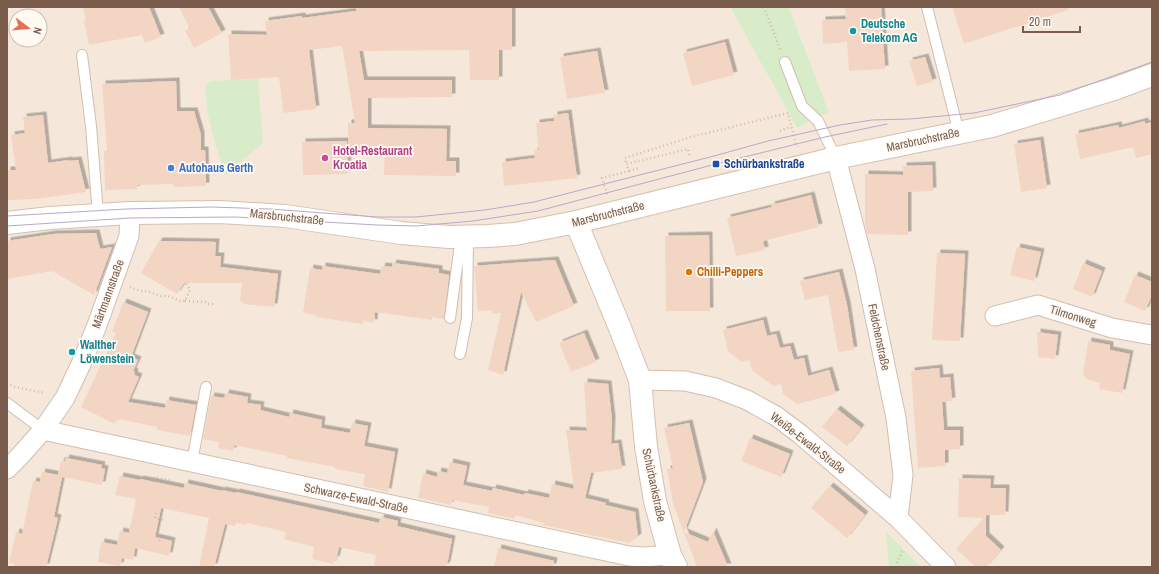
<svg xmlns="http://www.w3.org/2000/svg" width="1159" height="574" font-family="'Archivo Narrow',sans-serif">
  <defs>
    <filter id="shadow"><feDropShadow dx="3.5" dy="-3.5" stdDeviation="0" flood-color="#0004"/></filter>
  </defs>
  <rect width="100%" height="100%" fill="#fdf6ec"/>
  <path fill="#f5e8da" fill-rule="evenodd" d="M7,7H730L797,128L829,112L789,7H1152V567H7ZM16,16H40V40H16Z"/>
  <path fill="#d8ecc9" d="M730,7H789L829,112L797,128Z
    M258,79L263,143L225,175C216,146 206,117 205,87L211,81Z
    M886,532L921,567H889Z"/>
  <path fill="#f3d5c3" filter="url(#shadow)" d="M83,7H149L161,37L145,43L142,35L89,45L84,21H86Z
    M179,7H208L222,33L194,48L185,31L190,29Z
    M356,7H512V50H499V80H470L469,50L359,51L364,80H452V97L368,98V128L447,129L446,161H456V176L384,175L385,146H368L367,152L360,153L358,146H348V123H355L342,46L309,50L316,109L283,113L279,77L231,80L228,34L267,35L265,21L302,16V18L356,11Z
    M845,7H881L885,69L849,71L847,42L823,44L822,20L846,19Z
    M952,7H1068V10L964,44Z
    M725,42L734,75L692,86L683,53Z
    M597,51L605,93L567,99L560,57Z
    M925,57L933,82L917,86L909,61Z
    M176,81L177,111H194L201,135V150H205L206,186L173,187V184L137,185V189L105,190L104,151H107L102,84Z
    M568,113L577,178L504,186L502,162L535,158L534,151L539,150L536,123L554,121V115Z
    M43,115L48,163L69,160V161L78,160L86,192L35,199L7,200V170H16L11,135L25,133L23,117Z
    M1145,121V124L1152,122V154L1136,158L1133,147L1080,159L1075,134L1118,125L1119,128Z
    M1040,140L1047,188L1021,192L1014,144Z
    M347,141L348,174L303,175L302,142Z
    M932,165L933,191L908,192V235L867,234L865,224V174L903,175V166Z
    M811,195L819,227L763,241L765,250L736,256L727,218L772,207L771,205Z
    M96,233L100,249L112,247L94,295L52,271L7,279V241L53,234Z
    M709,235L710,311H666L665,236Z
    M159,241L216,242L215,256H221L220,267L278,274L274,307L243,304L244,302L240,301L242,283H184L177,294L141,273Z
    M1017,247L1041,252L1034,281L1010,275Z
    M937,253L965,254L960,341L932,340Z
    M555,260L574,306L536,322L521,292L503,375L488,370L501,313L492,314V310L478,311L474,266Z
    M393,263L439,269V273L449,275L444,319L432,317V320L375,312L374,323L363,321V324L315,317L316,315L303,313L310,268L322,270V266L380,274L382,266L392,267Z
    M1083,263L1102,271L1092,297L1073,289Z
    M839,272L847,305L854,350L838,352L828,295L805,300L800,281Z
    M1135,275L1152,282V295L1145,311L1124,302Z
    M123,302L148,312L131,357L138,360L133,371L135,372L134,375L139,377L128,402L165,408L166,400L196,405L190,436L157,430V427L119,419L118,421H115V424L81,407L116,333L112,332Z
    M763,320L767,336L776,334L780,348L790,346L794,360L804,358L808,376L829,370L836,394L797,404L783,394L781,384L773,386L752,370L749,360L741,362L728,351L723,330Z
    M1037,332L1058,335L1055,359L1038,357Z
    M584,333L596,362L571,372L559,343Z
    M1088,341L1110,345V350L1130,354L1122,393L1099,389L1100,383L1086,379L1083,374Z
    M939,368L940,378L950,377L952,401L942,402L944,430H960V449L945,450V466L918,468L911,371Z
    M584,382L608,384L612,420L611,444L618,443L622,469L591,473L585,498L606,503L605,505L635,512L638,537L629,543L543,525L544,523L515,515L514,519L488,513L489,507L452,500L451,505L418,498L423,473L437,477L438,471L447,473L450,462L467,466L463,485L492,491L493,488L524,495L525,493L549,498L552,484L574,489L566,430L587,431Z
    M226,393L248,397L247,403L261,405L260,410L289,417L290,413L322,420L321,428L350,433L352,423L368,426L364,446L395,452L388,492L363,486L365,474L335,469V467L287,458V456L234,445L233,451L218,448L219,442L203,439L211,396L224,398Z
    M837,409L861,428L847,446L822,427Z
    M689,423L703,482L684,532L708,542L713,531L728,567H697L684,533L673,503L667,469L673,468L664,428Z
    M750,438L790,454L781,477L741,461Z
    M66,458L102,465L101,468L105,469L102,485L62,477L54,517L58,518L46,567H13L14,564L9,563L16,532L22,534L33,481L40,482L42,472L58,475L61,461H65Z
    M120,476L140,480V479L184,488L185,483L222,491V490L236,493V492L379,523L381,517L398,521L397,526L452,539L447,565H446L445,567H374L376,555L339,547L336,560L334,559L333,564L312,559L314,547L284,539L286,532L247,523V525L236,523L235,526L225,524L214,567H199L209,518L161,508L155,537L172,541L169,556L135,548L133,560L122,558L120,566L98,562L101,542L117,545L120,531L129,533L136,499L115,495Z
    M959,478L991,479L990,488H1006L1005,515H986V536L1001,550L986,567H976L956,549L984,518L958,517Z
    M830,486L865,515L847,538L811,508Z
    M498,548L554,561L553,567H494Z"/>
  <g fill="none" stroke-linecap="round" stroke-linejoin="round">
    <g stroke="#d1beb0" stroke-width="12">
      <path id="lane" d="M927,7L959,133
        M82,55L91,126L98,215
        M785,62L802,106L818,121L836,158
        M450,318L461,237
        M460,354L467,318L468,237
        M7,403L43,430
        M192,462L206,387"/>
    </g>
    <g stroke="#d1beb0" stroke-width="21">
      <path id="street" d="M836,158L865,269L896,418L903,475L898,518
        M995,316L1038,305L1112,328L1152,335
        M640,380L685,381L716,388L747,400L776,416L800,434L898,518L946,567
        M43,430L629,556L644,557L670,555
        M7,469L19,457L43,430L65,398L81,364L96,328L129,236L130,213"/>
    </g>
    <g stroke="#d6c0b0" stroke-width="24">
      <path id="secondary" d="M576,222L620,328L640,380L646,447L655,501L670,555L676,567
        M7,223L50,218L130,213L220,212L285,216L401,233L449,237L488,236L515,234L576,222L836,158L992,126L1114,89L1152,75"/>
    </g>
    <path stroke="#d9b8a5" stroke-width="2.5" stroke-dasharray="1 3" stroke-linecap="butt" d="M764,7L780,49
      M780,131L791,126
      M689,155L688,149L626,164L625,158L691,137L788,113L791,126L797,147
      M629,171L639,168
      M607,194L602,178L629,171L626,164
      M130,287L140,291H147L161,296H168L180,301H185L190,290L186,283
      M185,301L205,302L207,304H215
      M7,383L15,387L45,393
      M153,482L154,477L172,481
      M156,513L155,518L164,520
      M156,533L160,542
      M898,567L897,562L903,550"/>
    <use href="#lane" stroke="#fff" stroke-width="10"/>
    <use href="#street" stroke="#fff" stroke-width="19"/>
    <use href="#secondary" stroke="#fff" stroke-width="22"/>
    <path stroke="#b9a8c9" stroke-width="1" d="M7,216L126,209L211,207L270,209L377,217H416L485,210L534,202L714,156L768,141L840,125L872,120L910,119L974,113L1060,95L1152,62
      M7,226L130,218L236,217L377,225L416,226L473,221L538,211L716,164L825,137L887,124"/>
  </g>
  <g fill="#0f9aa8" stroke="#fffaf3" stroke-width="1.5">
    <circle cx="853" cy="31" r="4"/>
    <circle cx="72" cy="352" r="4"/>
  </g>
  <circle fill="#d1479c" stroke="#fffaf3" stroke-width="1.5" cx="325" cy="158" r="4"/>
  <rect fill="#1a4fb4" stroke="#fffaf3" stroke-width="1.5" x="712" y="160" width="8" height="8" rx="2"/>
  <circle fill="#3f7fe0" stroke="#fffaf3" stroke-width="1.5" cx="171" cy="168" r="4"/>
  <circle fill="#e8710a" stroke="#fffaf3" stroke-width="1.5" cx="689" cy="272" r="4"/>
  <g text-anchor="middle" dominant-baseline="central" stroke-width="3.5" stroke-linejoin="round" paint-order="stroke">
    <g font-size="12" font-weight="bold" fill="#0d838f" stroke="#fffaf3" text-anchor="start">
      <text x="861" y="24">Deutsche<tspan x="861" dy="14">Telekom AG</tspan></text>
      <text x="80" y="345">Walther<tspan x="80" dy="14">Löwenstein</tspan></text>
    </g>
    <g font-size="12" fill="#7a5c4d" stroke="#fffaf3">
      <text transform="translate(923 140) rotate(-12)">Marsbruchstraße</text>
      <text transform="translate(608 214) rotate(-14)">Marsbruchstraße</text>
      <text transform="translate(287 217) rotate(6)">Marsbruchstraße</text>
      <text transform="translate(108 294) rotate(-70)">Märtmannstraße</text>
      <text transform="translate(1073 316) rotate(17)">Tilmonweg</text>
      <text transform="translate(879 337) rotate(78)">Feldchenstraße</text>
      <text transform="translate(808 443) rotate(38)">Weiße-Ewald-Straße</text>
      <text transform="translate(654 485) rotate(78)">Schürbankstraße</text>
      <text transform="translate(356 498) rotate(12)">Schwarze-Ewald-Straße</text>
    </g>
    <g font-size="12" font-weight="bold" fill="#b23c85" stroke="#fffaf3" text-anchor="start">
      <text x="333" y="151">Hotel-Restaurant<tspan x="333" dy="14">Kroatia</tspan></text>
    </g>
    <g font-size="12" font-weight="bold" fill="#164399" stroke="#fffaf3" text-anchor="start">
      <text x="724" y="164">Schürbankstraße</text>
    </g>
    <g font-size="12" font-weight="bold" fill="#366cbe" stroke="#fffaf3" text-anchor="start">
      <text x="179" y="168">Autohaus Gerth</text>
    </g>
    <g font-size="12" font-weight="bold" fill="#c56008" stroke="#fffaf3" text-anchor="start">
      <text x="697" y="272">Chilli-Peppers</text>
    </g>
  </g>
  <rect width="1159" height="574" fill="none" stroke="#7a5c4d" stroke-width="16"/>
  <g transform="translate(28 28) rotate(106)"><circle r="19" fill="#fffaf3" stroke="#cabbb1"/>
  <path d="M0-3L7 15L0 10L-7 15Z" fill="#e76f51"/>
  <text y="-6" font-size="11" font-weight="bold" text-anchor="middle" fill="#7a5c4d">N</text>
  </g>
  <path d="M1023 26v6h57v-6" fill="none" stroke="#7a5c4d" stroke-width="2"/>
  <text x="1029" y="26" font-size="12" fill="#7a5c4d" stroke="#fffaf3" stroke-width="3" paint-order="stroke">20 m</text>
</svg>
